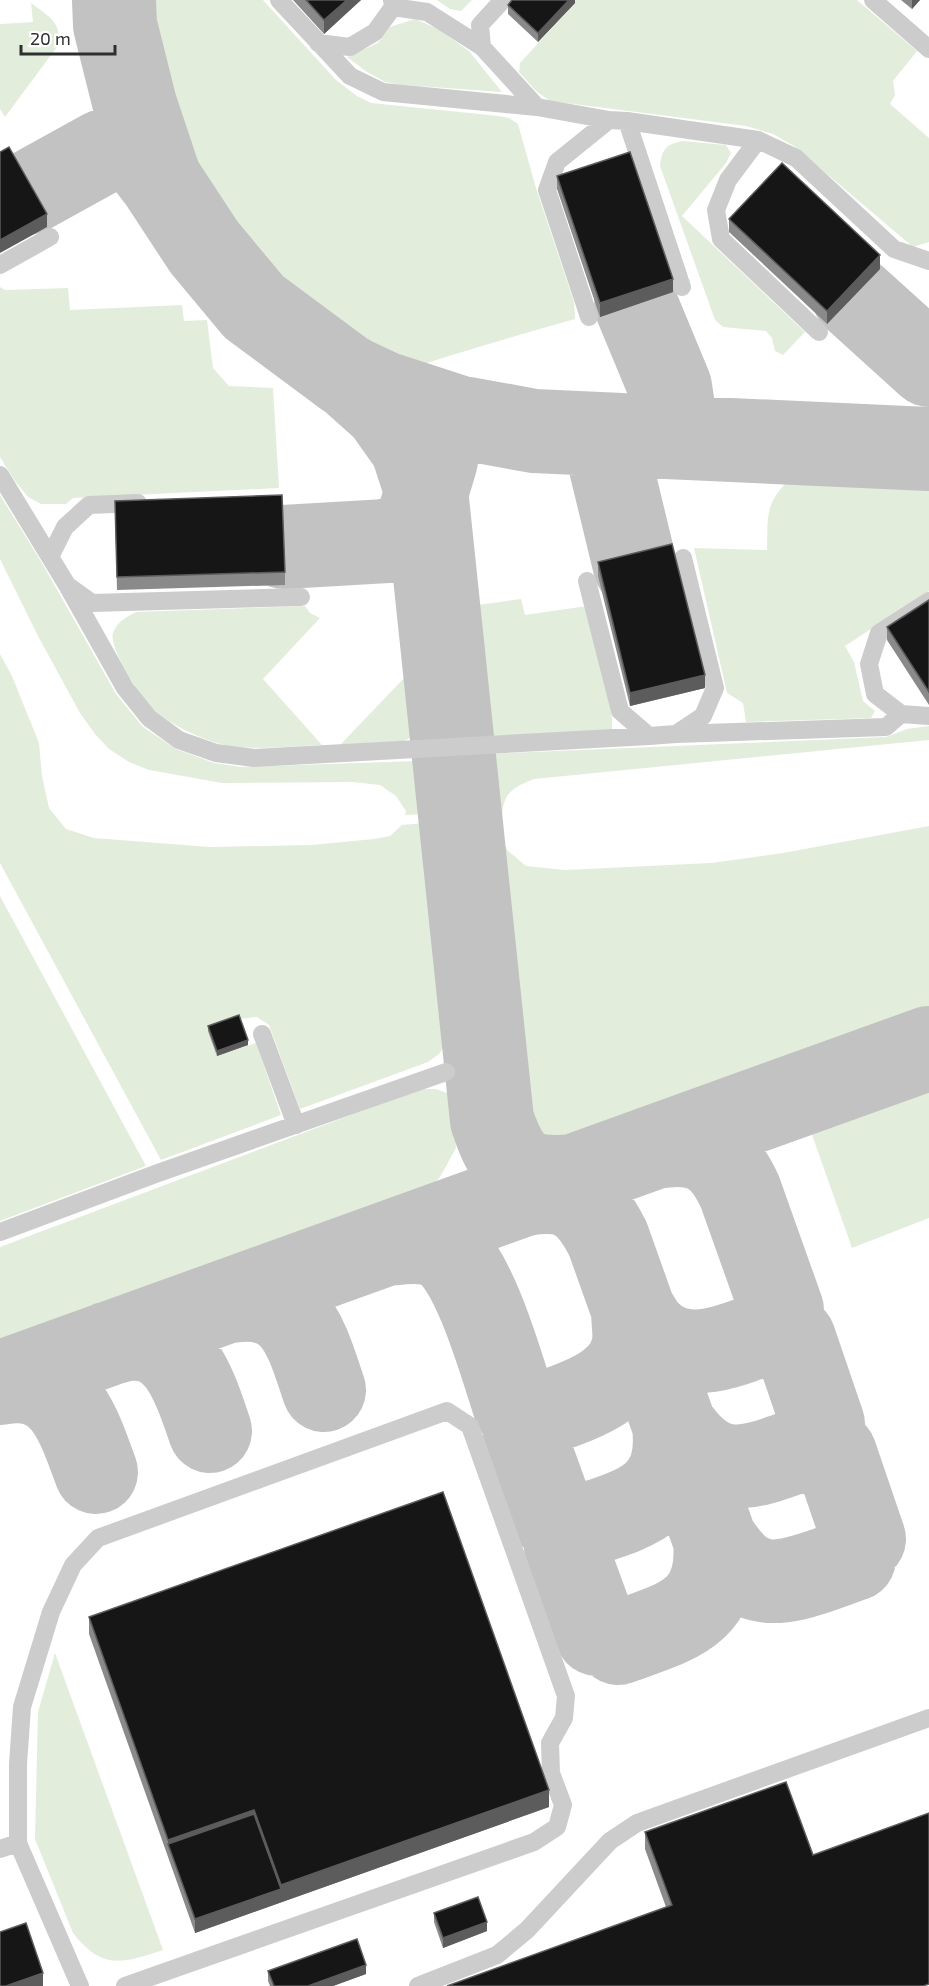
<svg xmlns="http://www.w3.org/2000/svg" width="929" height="1986" font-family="'Exo 2',sans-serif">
  <rect width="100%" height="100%" fill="#fff"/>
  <path fill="#e3eddc" d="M150,0H263L336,80L357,96L371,103L499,116L509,118L518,124L536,188L574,302L575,319C533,331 491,343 449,356C441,358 421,366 414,366C404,365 371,346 361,341C238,276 158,137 150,0Z
    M437,0H472L461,11L450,9Z
    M571,0H857L917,51L893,81L895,95L890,104L929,138V242L913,247L794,146L773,134L746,126L550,101L536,91L519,72L520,63L574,4Z
    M31,3C48,16 64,23 57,47L5,117L0,109V24L33,22Z
    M415,19L438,29L469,51L502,92L403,85L385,82L367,72L347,57L378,43L390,27Z
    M683,141L726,145L731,153L726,163L682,216L805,332L783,355L775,351L772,338L766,331L723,327L715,320L660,166C662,149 666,144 683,141Z
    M0,287L5,290L68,288L70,310L182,305L184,321L207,320L213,368L229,386L273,388L279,488L73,498L66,504H41L28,497L15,481L0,457Z
    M787,482L929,487V591L845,646L854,662L863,701L875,711L871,718L746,722L743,703L727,693L694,548L767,550C768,520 764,505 787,482Z
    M0,495L42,563L116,694L143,727L176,749L214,763L241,767L417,761L423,814L405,815L406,811L396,796L380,785L353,782L222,783L149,770L129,762L109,749L95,734L80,713L38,636L0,559Z
    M521,599L525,615L587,606L612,717V731L490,739L485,735L474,612L478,605Z
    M305,606L310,613L320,618L263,679L322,745C291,746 247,752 217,743C195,736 174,726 156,712C143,701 108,648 113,633C117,622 126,617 136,612Z
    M0,654L12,676L39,743L42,776L49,808L66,829L94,838L210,847L311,845L374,839L390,836L402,825L424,823L446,1044L439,1054L428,1062L300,1109L269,1025L257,1017L239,1019L217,1056L256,1043L281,1115L161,1160L0,863Z
    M407,675L415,735L404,741L340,745Z
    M929,726V740L534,779C504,791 503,797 501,828L495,831L487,754L886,737L907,729Z
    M929,826V1007L566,1138C543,1137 528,1128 523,1105L498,847L506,846L507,850L526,866L565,870L711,863L783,853Z
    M0,896L146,1166L0,1221Z
    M420,1089H436L452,1095L456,1148L440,1177L427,1191L0,1343V1247Z
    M929,1091V1218L852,1248L811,1132Z
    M55,1653L163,1950C123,1963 103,1971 73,1933L35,1839L38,1712Z"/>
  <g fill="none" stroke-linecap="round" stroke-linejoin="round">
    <path stroke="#c2c2c2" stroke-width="84" d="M114,0L115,25L135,105L160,180L204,247L254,307L347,376L383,393L457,417L534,431L929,449
      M28,193L104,151L125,148L143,158L160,180
      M854,297L929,365
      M348,376L385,409L412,447L426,490L492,1120C508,1168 522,1181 574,1176
      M284,547L387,541L408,532L419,517L436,460
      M635,566L611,467C620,440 640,436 665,426L673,407L670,387L636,305
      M654,1147C699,1140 721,1150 740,1192L782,1310
      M526,1194C571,1187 588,1200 608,1239L715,1540C721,1614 676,1622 618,1643
      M387,1244C406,1242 424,1239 442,1248C474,1264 503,1371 515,1407
      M224,1302C295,1289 305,1334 324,1390
      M633,1310C637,1316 641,1324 646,1330C681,1369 731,1346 772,1330
      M794,1339L823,1424
      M110,1343C116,1342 123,1339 129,1339C181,1334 197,1393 210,1431
      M0,1383L929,1048
      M0,1383C64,1371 78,1424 96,1472
      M537,1416C571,1403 624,1390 633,1348C636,1336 633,1322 633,1310
      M674,1425C716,1488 754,1466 813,1445
      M525,1437L555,1520
      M835,1454L864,1539
      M577,1528C635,1509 682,1499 674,1425
      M715,1540C725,1555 737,1572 755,1578C783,1589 827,1568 854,1559
      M566,1549L597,1634"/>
    <path stroke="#ccc" stroke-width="18" d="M279,0L350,76L383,92L537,107L609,120L627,121L758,140L796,158L894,249L929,261
      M503,0L480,25L482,47L537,107
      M873,0L929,49
      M393,7L427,12L482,47
      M318,43L350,47L375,32L393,7L392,0
      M627,121L682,287
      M758,140L728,180L716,210L721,239L819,332
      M0,265L50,237
      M589,317L547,190L557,162L609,120
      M0,475L50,557
      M138,503L89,505L65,527L50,557L67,585L92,603L301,597
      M587,581L620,711L649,736L676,734L703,716L715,688L683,558
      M67,585L125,688L149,718L179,740L216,753L254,758L649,736
      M929,601L879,633L869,664L875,694L901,714L929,716
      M677,734L886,727L901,714
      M262,1034L296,1125
      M0,1232L158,1173L446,1072
      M0,1849L18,1843
      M80,1986L18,1843V1764L22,1707L51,1612L73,1565L98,1538L447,1411L470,1426L566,1696L564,1718L550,1743L551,1773L563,1805L557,1827L534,1842L125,1986
      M418,1986L497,1955L527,1930L610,1841L637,1823L929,1718"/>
  </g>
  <path fill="#8a8a8a" d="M293,0H361L324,34Z
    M575,0V3L538,42L508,14V5Z
    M901,0H920L912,9Z
    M557,176L673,292L600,317L557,189Z
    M729,219L880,269L827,324L729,232Z
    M115,514L285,572V585L117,590Z
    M598,562L705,688L630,706L598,576Z
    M929,600V705L887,640V627Z
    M208,1026L248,1045L217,1056L208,1031Z
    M89,1617L549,1807L195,1933L89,1634Z
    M645,1832L813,1855L666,1907L645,1849Z
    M434,1913L487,1931L443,1948L434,1922Z
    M268,1971L366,1974L333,1986H270L268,1981Z"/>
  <path fill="#5c5c5c" d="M347,0H361L324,34V20Z
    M569,0H575V3L538,42V33Z
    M912,0H920L912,9Z
    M47,214V227L0,253V240Z
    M880,255V269L827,324V311Z
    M673,279V292L600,317V303Z
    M705,675V688L630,706V693Z
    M248,1040V1045L217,1056V1051Z
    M549,1790V1807L195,1933V1919L281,1889V1885Z
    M254,1810V1827L168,1844V1840Z
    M487,1922V1931L443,1948V1938Z
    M366,1965V1974L333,1986H308Z
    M43,1973V1986H6Z"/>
  <path fill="#161616" stroke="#5c5c5c" stroke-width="1.5" d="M306,0H347L324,20Z
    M512,0H569L538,33L508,5Z
    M9,147L47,214L0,240V152Z
    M630,152L673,279L600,303L557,176Z
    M782,163L880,255L827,311L729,219Z
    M282,495L285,572L117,577L115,501Z
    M672,544L705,675L630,693L598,562Z
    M929,600V692L887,627Z
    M239,1015L248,1040L217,1051L208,1026Z
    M443,1492L549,1790L281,1885L254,1810L168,1840L89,1617Z
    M786,1782L813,1855L929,1813V1984L923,1986H447L672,1905L645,1832Z
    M254,1814L281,1889L195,1919L168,1844Z
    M478,1897L487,1922L443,1938L434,1913Z
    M26,1923L43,1973L6,1986H0V1932Z
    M357,1939L366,1965L308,1986H274L268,1971Z"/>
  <path d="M21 45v9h94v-9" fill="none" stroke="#2f2f2f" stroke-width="3"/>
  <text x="30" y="45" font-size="18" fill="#2f2f2f" stroke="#ffffff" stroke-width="4.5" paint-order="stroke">20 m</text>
</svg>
